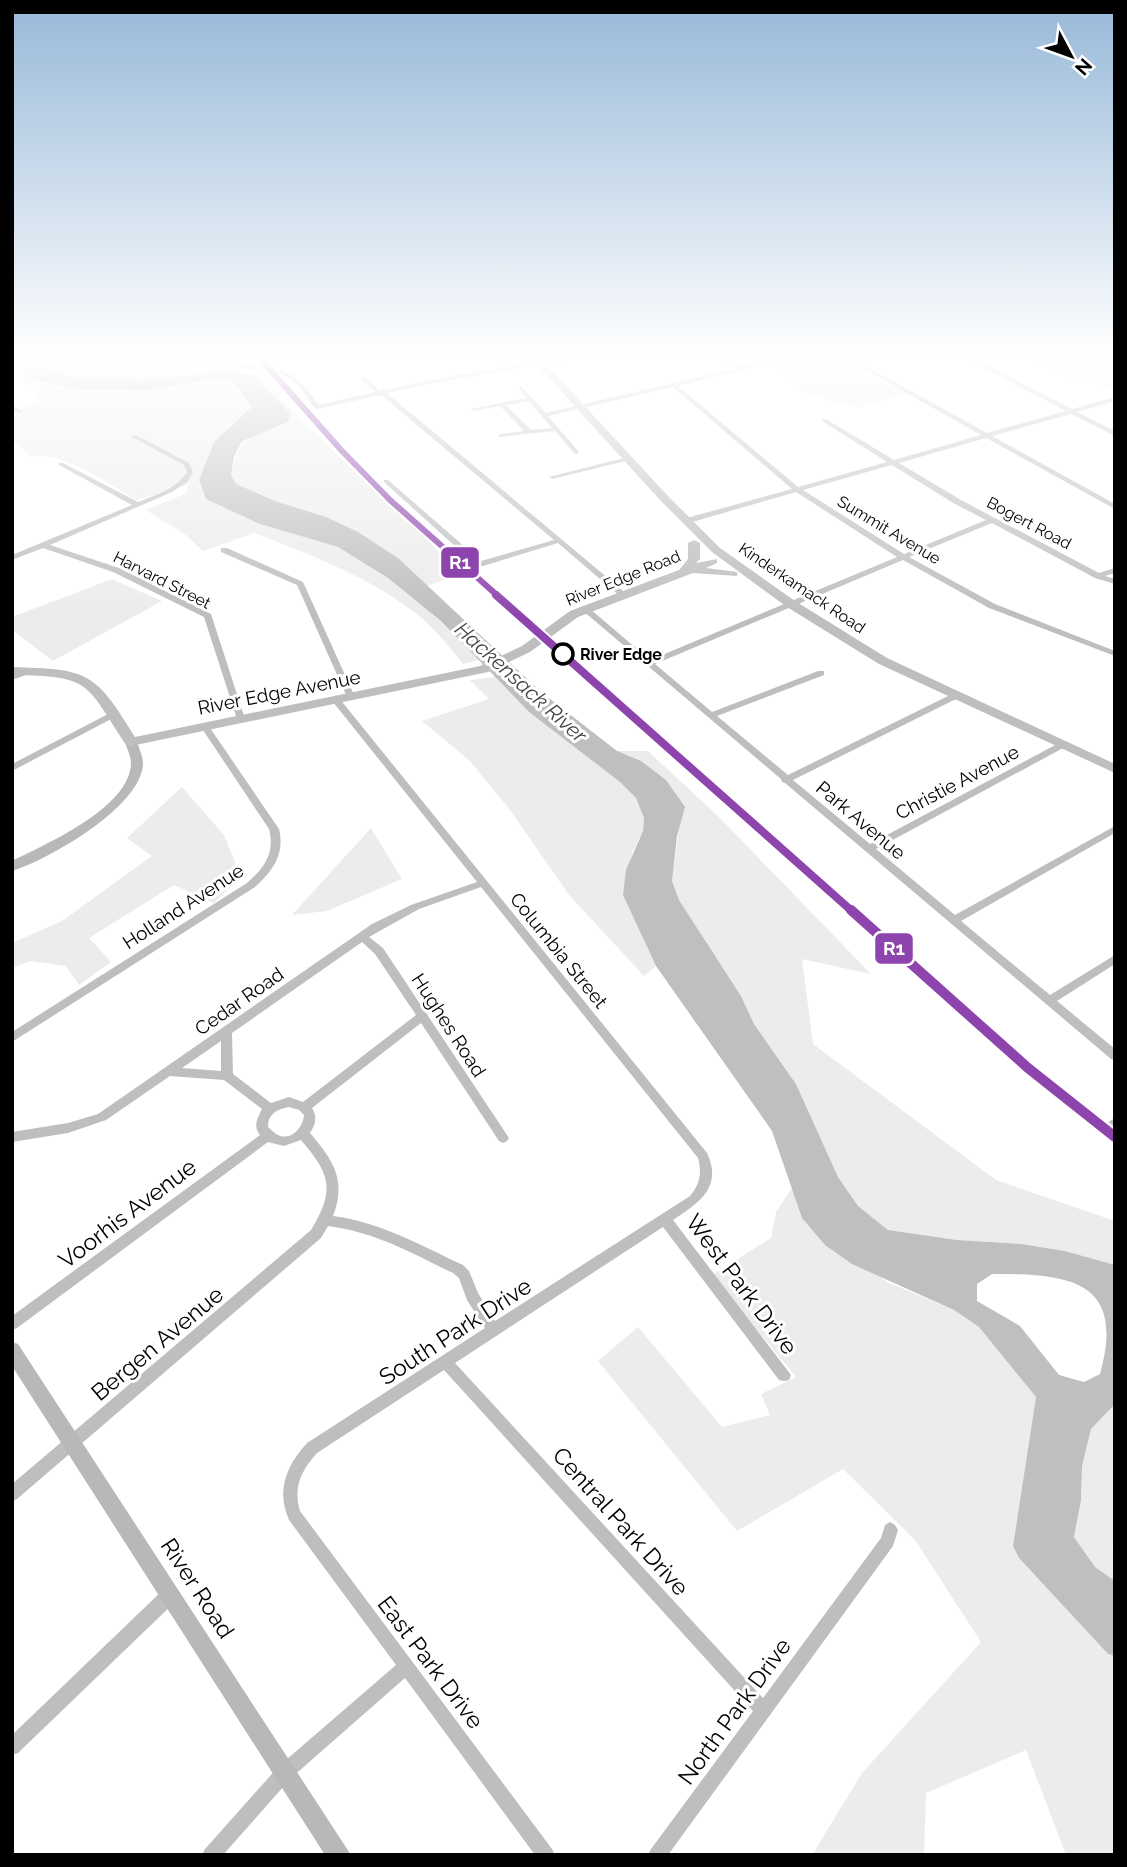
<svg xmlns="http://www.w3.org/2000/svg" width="1127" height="1867" font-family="Raleway,sans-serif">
  <rect width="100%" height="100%" fill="#fff"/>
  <path fill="#ececec" d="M12,355H15L17,363L55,386L75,389L149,390L211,379L231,381L252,407C231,429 212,452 200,480L260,524L338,547L388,578L441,621L479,660L463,664C447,644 431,624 410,609C364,575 307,553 254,533L203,551L186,535L146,510L185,494L189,484L137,500C112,486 58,448 31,457L12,440V411L38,402L39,394L12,372Z
    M50,355H249L259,366C223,375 82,392 54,370C51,367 50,364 47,361Z
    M1026,355H1115V391L1089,377L1074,379Z
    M821,358L823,361L829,360L837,364L835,362L838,360L906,394L855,408L852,406L856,403L838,405L819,394L810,396L790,383L795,381L775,369Z
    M254,376H261L304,423L462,573L427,586L398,558L236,484L231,475C239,433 256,433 290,413Z
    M112,579L162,601L53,661L12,630V617Z
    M495,677L529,712L620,782L636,798L644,818L643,831L632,853L623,895L656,966L644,976L569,895L510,810L470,761L422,721L489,699L470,680Z
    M617,751H648L718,816L871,974L802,959L813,1044L996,1180L1115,1221V1265L1065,1251L1021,1244L957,1240L888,1230L858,1206L838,1177L796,1084L754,1024L741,996L679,900L672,881L680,821Z
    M182,787L224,835L241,877L214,903L174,885L89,938L111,962L79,985L66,966L31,961L12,968V943L62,921L152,856L127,838Z
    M371,828L402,879L327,911L292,915Z
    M792,1188L802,1218L887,1282L954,1310L979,1327L1036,1397L1013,1546L1019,1558L1108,1654L1115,1656V1855H1066L1026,1750L926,1793L924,1855H812L862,1773L981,1642L915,1540L843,1469L737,1531L598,1361L638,1327L722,1427L770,1415L761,1394L796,1377L712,1275L771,1238L776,1212Z
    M1115,1404V1536L1112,1545L1115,1547V1581L1095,1567L1074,1537L1081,1500L1082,1466L1091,1429Z"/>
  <path fill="#bfbfbf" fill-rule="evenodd" d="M15,355H50L48,361L54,370L75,378L140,380L237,371L254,376L290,413L288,422L242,441L234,457L231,475L236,484L275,501L326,517L358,532L398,558L541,692L617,751L641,761L666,780L685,807L677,836L672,881L679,900L741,996L754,1024L796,1084L838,1177L858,1206L888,1230L957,1240L1021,1244L1065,1251L1115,1265V1404L1091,1429L1082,1466L1081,1500L1074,1537L1095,1567L1115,1581V1656L1108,1654L1019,1558L1013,1546L1036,1397L979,1327L954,1310L852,1264L825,1245L802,1218L772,1131L656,966L623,895L626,870L643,831L644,818L636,798L620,782L529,712L441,621L388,578L338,547L260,524L206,499L199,480L214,442L252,407L232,381L211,379L149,390L75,389L28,378L17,363ZM992,1274C1066,1274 1127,1278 1100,1374L1084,1382L1059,1375L1020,1326L977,1301V1284Z"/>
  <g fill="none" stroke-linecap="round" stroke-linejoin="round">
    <path fill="#bebebe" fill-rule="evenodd" d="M219,355C228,355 234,363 244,365C253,367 263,367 272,368C297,372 304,386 319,405L375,392L362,380L361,379L364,377L380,391L383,390L435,379L573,355H585L582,357L435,383L387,393L628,595L627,597H621L558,543L483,566H477L384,482V480H388L481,561L554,540L381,395L317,409L315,408C307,398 301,386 290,379C268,362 241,378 219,355Z
      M719,355H726L744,367L795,355H805L678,386L798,487L887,462L822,421V419H826L894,460L981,435L839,355H846L987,433L1066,411L960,355H967L1072,409L1115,397V401L1077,412L1115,431V436L1071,414L992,436L1115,504V509L986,438L899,463L961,500L1099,573L1115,568V573L1105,576L1115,579V584L1095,578L992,523L909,557L995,604L1115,651V656L989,608L903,560L655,664L712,712L818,671H824V675L717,716L788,775L954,693H960V697L793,780L870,844L1059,743H1065L1067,745L1065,747L876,849L955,915L1115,826V833L961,921L1050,995L1115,955V964L1057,1001L1115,1049V1060L1111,1059L785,783L782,782L781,779L582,610L583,608H589L650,660L897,557L796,492L689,523H683V519L792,489L673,387L548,416L578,451L579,452L576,454L574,453L555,431L499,437V435L501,434L524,431L500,406L473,411L470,409L526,398L518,388L521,386L546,413L738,368ZM529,401L552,428L531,430L506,405ZM892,465L955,504L986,520L904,554L803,490Z
      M12,405L22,411V413H18L12,410Z
      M132,435H136L189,463L193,472L187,482L172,492L50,545L119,568L211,614L245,719L244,721H238L237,719L204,617L113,572L43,548L12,560V555L132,505L59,465V463H63L138,502C155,495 177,489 187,472L184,465L132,437Z
      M628,457L631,459L630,460L552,479L549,477Z
      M221,548H227L303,582L355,697L354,699L351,700L347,697L297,585L221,552Z
      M26,669L30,672L29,674L12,680V675Z
      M336,697L339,698L707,1153C723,1187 699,1203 673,1220L791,1375L789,1380L784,1381L779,1380L663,1227L455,1363L763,1698L881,1538L885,1525L890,1522L895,1525L898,1530L893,1546L668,1855H648L651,1849L753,1711L444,1370L317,1453C301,1471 293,1487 300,1511L552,1849L555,1855H535L405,1678L291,1778L223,1855H202L205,1849L279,1766L396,1665L289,1520C276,1491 286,1466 307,1443L485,1328L467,1300L459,1278L453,1273C409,1252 378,1233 328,1226L321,1238L17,1499L12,1501V1484L311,1230C335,1190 331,1175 301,1140L284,1146L268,1142L17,1328L12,1330V1316L260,1135C253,1127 257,1118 262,1109L224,1080L170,1076L106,1120L68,1133L12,1142V1132L68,1123L98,1114L372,924L411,905L477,882L333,702L332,700ZM481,887L698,1158C702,1173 700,1184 690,1196L495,1321L478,1293L469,1271L463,1265C420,1245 380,1222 333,1216C347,1180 333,1160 310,1133C315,1125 318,1117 312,1108L421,1023L499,1141L503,1143L507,1141L509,1138L507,1135L383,948L369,937L419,909ZM362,942L375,954L416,1015L303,1102L289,1097L271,1103L233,1074L232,1033ZM221,1041V1071L182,1068ZM289,1107L299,1110L304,1115C303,1128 291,1141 278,1135C275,1134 271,1129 268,1127C268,1114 277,1109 289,1107Z
      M114,711L117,712V716L12,771V764Z
      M205,724L208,725L279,829C285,854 273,871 255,887L12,1042V1032L247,883C265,867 275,853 269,829L201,727Z
      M1115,1118V1129L1109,1132L1105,1130L1103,1127L1105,1124Z
      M171,1586L177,1588L179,1594L177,1600L18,1753L12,1755V1735L165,1588Z"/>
    <path fill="#b8b8b8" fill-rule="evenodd" d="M131,738L137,742C139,748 143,757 143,763C143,806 48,860 12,871V861C46,844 130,808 131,763C131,757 127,748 125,742Z
      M12,1342L18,1344L351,1855H325L12,1366Z"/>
    <path fill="#bebebe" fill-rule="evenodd" d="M524,355H533L555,374L668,496L720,548L795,601L887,658L1115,764V773L879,664L787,607L712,552L660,500L549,378Z
      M694,540L700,543V559L696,563L717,559V563L706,568L737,572V576L693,573L578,617L530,652L488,672L131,746L126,745C85,682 91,676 12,675V667C89,669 95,672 135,737L480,666L522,646L570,611L679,570L688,559V543Z"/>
    <g stroke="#fff" stroke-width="10">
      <path id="rail-1-far2" d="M257,355L342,451L390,500L498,596"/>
    </g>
    <g stroke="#fff" stroke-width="12">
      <path id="rail-1-far1" d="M496,595L853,912"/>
    </g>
    <g stroke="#fff" stroke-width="15">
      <path id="rail-1" d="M851,910L1028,1068L1115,1137"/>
    </g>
    <use href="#rail-1-far2" stroke="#8e44ad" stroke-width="6"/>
    <use href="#rail-1-far1" stroke="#8e44ad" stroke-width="8"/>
    <use href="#rail-1" stroke="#8e44ad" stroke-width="10"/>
  </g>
  <linearGradient id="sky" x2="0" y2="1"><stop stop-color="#97b8d8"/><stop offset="0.58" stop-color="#fff"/><stop offset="1" stop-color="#fff" stop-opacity="0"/></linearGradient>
  <rect width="1127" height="616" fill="url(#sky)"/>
  <circle fill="#fff" stroke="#000" stroke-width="3.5" cx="563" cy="654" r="10"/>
  <g text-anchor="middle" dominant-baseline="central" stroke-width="6" stroke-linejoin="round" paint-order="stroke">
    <g font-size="16" fill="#000" stroke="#fff">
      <text transform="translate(1029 523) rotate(28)">Bogert Road</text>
      <text transform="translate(889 530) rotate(31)">Summit Avenue</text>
      <text transform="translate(623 578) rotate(-22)">River Edge Road</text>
      <text transform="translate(162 580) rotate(27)">Harvard Street</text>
      <text transform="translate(802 588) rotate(34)">Kinderkamack Road</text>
    </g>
    <g font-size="16" font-weight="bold" fill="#000" stroke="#fff" text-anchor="start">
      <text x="580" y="654">River Edge</text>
    </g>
    <g font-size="19" fill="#000" stroke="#fff">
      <text transform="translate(279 692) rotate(-11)">River Edge Avenue</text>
      <text transform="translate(957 782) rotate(-28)">Christie Avenue</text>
      <text transform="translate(861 820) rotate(40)">Park Avenue</text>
      <text transform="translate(183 906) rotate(-33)">Holland Avenue</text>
      <text transform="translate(559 950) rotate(51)">Columbia Street</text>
      <text transform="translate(239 1001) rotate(-35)">Cedar Road</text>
      <text transform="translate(449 1025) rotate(57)">Hughes Road</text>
    </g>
    <g font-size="21" font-style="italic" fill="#444" stroke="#fff">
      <text transform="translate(521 682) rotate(42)">Hackensack River</text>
    </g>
    <g font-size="23" fill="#000" stroke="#fff">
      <text transform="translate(127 1213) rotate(-37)">Voorhis Avenue</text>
      <text transform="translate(742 1284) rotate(53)">West Park Drive</text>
      <text transform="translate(455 1331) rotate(-33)">South Park Drive</text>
      <text transform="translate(157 1343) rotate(-40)">Bergen Avenue</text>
      <text transform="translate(621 1521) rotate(48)">Central Park Drive</text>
      <text transform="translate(198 1588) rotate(57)">River Road</text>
      <text transform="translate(431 1662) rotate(53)">East Park Drive</text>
      <text transform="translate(734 1711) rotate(-54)">North Park Drive</text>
    </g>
  </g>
  <g stroke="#fff" stroke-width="2.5">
    <rect x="440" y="546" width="40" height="33" rx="7" fill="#8e44ad"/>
    <rect x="874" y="932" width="40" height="33" rx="7" fill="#8e44ad"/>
  </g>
  <g font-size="19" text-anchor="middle" font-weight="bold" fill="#fff">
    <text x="460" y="569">R1</text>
    <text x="894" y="955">R1</text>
  </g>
  <rect width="1127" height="1867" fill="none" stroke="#000000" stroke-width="28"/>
  <g transform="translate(1071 56) rotate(131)" stroke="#ffffff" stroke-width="5" paint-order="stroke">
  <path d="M0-5L12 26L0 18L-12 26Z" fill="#000000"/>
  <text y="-10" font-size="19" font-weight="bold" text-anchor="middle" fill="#000000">N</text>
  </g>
</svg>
